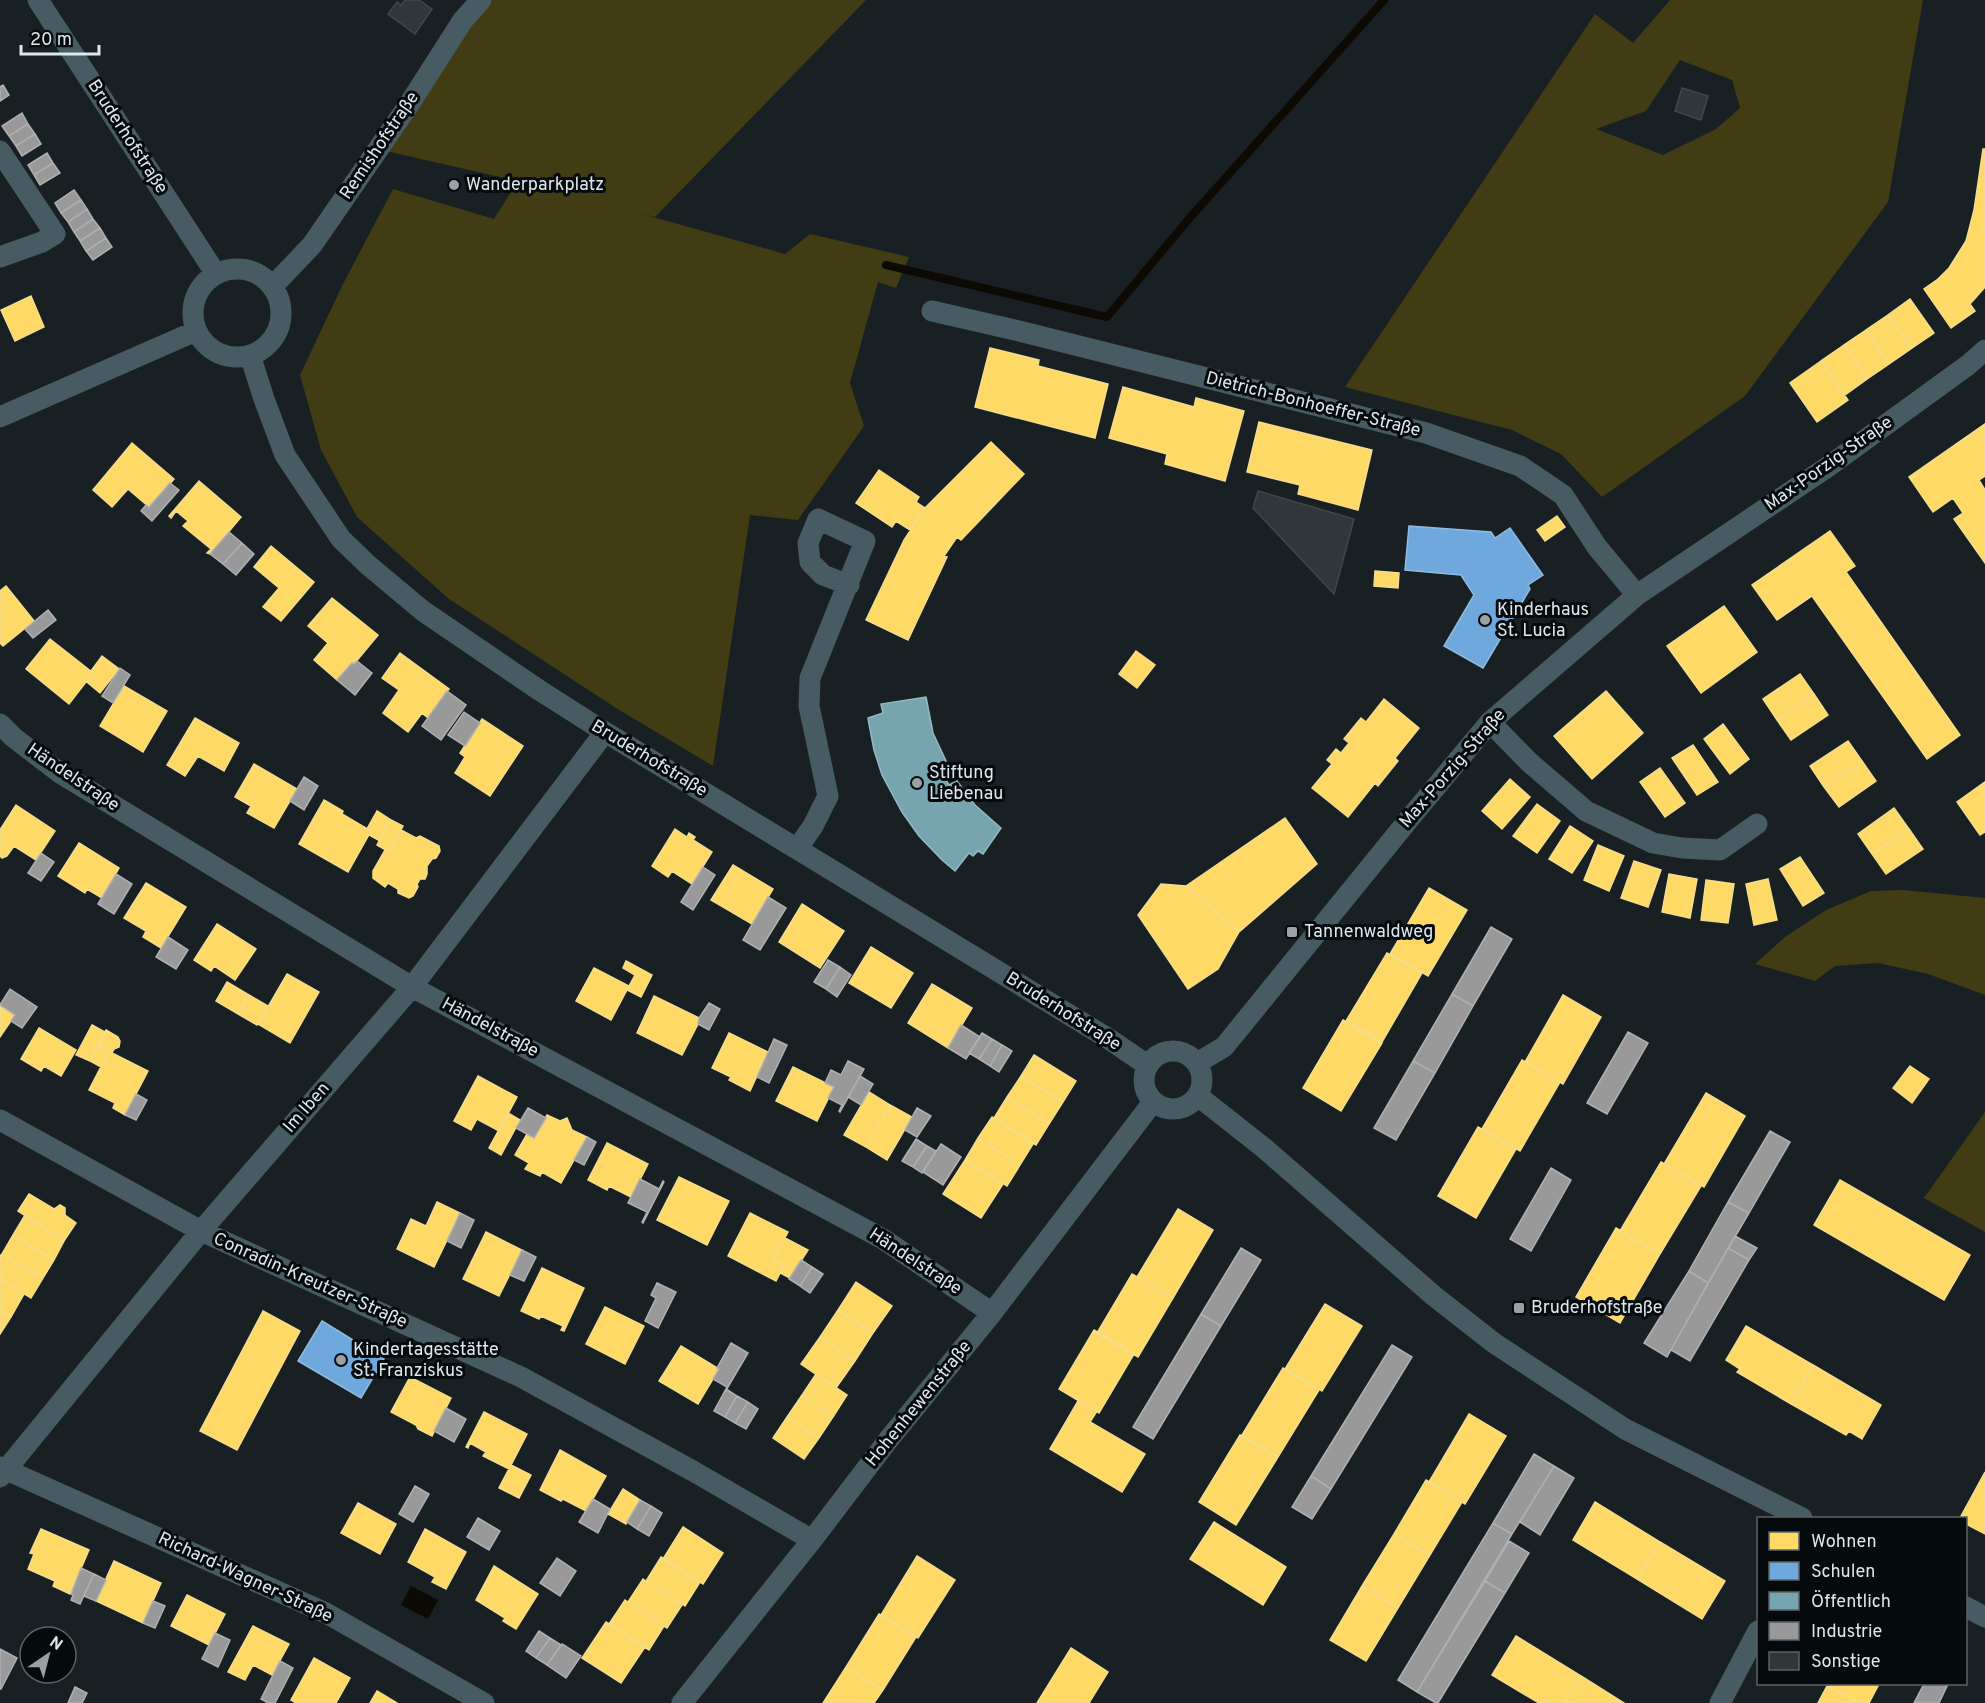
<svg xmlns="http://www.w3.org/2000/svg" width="1985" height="1703" font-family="Overpass,sans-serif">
  <rect width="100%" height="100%" fill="#182024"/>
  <path fill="#423c14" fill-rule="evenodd" d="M481,0H866L655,217L635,212L785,254L810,234L909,257L896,288L878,282L850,383L864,426L798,520L750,515L713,766L616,708L449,599L357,517L321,450L300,375L343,284L393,189L494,219L518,181L377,149Z
    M1670,0H1923L1888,202L1745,396L1602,497L1561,454L1512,430L1345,387L1595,14L1633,43ZM1680,60L1732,80L1740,108L1716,129L1663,155L1596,129L1646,111Z
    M1903,890L1985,898V995L1928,974L1878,963L1835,966L1815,981L1755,964L1785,937L1826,910L1871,891Z
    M1985,1112V1232L1924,1198Z"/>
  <path fill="#0d0903" d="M411,1586L438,1600L428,1619L401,1605Z"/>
  <path fill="#ffd966" stroke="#f5dd8e" stroke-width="1.5" d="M1983,149H1985V287L1970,304L1975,311L1951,328L1924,289L1938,279L1949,268L1966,241L1974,210Z
    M31,296L44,327L15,341L1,310Z
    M1910,299L1934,333L1912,348L1888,315Z
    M1888,315L1912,348L1889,364L1866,330Z
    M1866,330L1889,364L1867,379L1844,345Z
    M1844,345L1867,379L1845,395L1821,361Z
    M990,348L1039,360L1038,366L1108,384L1095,438L975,407Z
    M1821,361L1848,400L1817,422L1790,383Z
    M1123,387L1194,407L1196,398L1244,411L1225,481L1165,464L1167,454L1109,438Z
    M1259,422L1372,450L1358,510L1298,494L1300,485L1247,472Z
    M1985,424V476L1979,480L1985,490V563L1954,519L1963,513L1953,498L1933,512L1909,477Z
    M991,442L1024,474L961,540L957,537L944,556L947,557L908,640L866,620L904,540L925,508Z
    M132,443L174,479L149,507L128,489L112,507L93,490Z
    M879,470L919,497L916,502L925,508L910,530L896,521L892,527L856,503Z
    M199,481L241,517L210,554L207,553L211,549L183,526L188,521L176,511L171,518L169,516Z
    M1557,516L1565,527L1545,541L1537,530Z
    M1830,531L1855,566L1846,572L1960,735L1927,759L1812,596L1777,620L1752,585Z
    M271,546L314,582L281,621L263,607L279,588L254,567Z
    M1375,571L1399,573L1398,588L1374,586Z
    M6,586L34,621L3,646L0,643V591Z
    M332,598L378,635L354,664L352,663L337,680L314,660L328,643L308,626Z
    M1724,606L1757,652L1701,693L1667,646Z
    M50,639L93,673L69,704L26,669Z
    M1136,651L1155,665L1137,688L1119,674Z
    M400,653L449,689L428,718L422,713L408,732L383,713L399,690L382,678Z
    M102,656L119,669L100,693L87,682L93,673L91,671Z
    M1800,674L1814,694L1777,720L1763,699Z
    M124,686L167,711L143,752L100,726Z
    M1606,691L1643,733L1592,779L1554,736Z
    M1814,694L1828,715L1791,740L1777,720Z
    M1384,699L1419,728L1395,758L1398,761L1378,786L1375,783L1348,817L1312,788L1332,764L1327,760L1336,749L1341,753L1349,743L1344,739L1361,718L1366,722Z
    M195,718L239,743L224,771L198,756L185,776L167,765Z
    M482,719L523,746L490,796L455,773L465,757L460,753Z
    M1723,724L1749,759L1730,774L1704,739Z
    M1848,741L1862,761L1824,787L1810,766Z
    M1693,745L1718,782L1697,795L1672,758Z
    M1862,761L1876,781L1839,807L1824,787Z
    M254,764L297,789L274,828L247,813L251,806L235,797Z
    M1660,768L1685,803L1665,817L1640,782Z
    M1510,779L1530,797L1502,829L1482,811Z
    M1985,782V832L1980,835L1957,802Z
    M324,800L343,811L342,814L371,831L348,872L299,844Z
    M1537,804L1560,821L1537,853L1513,836Z
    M16,805L55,831L36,860L14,846L7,856L2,858L0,856V830Z
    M1894,808L1909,829L1872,854L1858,834Z
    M377,811L391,820L380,841L369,835L371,831L367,829Z
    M1285,818L1317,864L1239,932L1186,886Z
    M391,820L403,826L389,852L377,845Z
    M1570,826L1593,841L1572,873L1549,859Z
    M675,829L687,837L689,833L695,837L693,840L712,852L692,884L672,871L668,877L652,866Z
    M1909,829L1923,849L1886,874L1872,854Z
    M401,830L416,838L420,836L439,846L440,851L436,858L432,859L427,866V874L425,879H420L417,884L418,887L413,896L409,898L398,893V889L388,883L385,887L373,878V871L385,850L389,852Z
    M79,843L119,868L102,898L87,889L85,893L58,876Z
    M1598,845L1624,856L1609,891L1584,880Z
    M1800,857L1824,893L1803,906L1780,869Z
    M1634,861L1661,870L1648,907L1621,898Z
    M733,865L773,889L752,924L711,900Z
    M1669,874L1697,879L1690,918L1662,912Z
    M1768,879L1777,920L1754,925L1746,884Z
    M1706,880L1734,884L1728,923L1701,920Z
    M146,883L186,907L161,948L143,937L146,931L124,918Z
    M1161,884L1186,886L1239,932L1218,969L1188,989L1138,915Z
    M1429,888L1467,910L1428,976L1390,954Z
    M802,904L844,931L820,968L779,942Z
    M217,924L256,949L235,980L214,966L211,971L194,960Z
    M871,947L913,973L891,1008L849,983Z
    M1387,953L1422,973L1382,1042L1346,1021Z
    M626,961L652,975L641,997L627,990L635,975L623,968Z
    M594,968L629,986L611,1020L576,1001Z
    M287,974L319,992L290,1043L258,1024Z
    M227,982L249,995L238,1014L216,1001Z
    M932,984L972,1008L948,1048L908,1023Z
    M249,995L268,1006L257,1025L238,1014Z
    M1563,995L1601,1017L1563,1084L1525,1062Z
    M654,996L699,1018L698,1024L682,1055L637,1033Z
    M0,1005L15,1015L0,1037Z
    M1343,1020L1382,1043L1341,1111L1303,1088Z
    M92,1025L105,1032L90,1061L76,1055Z
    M39,1028L76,1050L61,1076L44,1066L41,1071L21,1059Z
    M106,1030L118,1037L120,1041L119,1047L114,1049L112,1053L148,1071L125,1115L113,1108L115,1103L89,1090L109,1051L98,1045Z
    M729,1033L768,1052L750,1091L729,1080L731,1077L712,1068Z
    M98,1045L109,1051L101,1067L90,1061Z
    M1034,1055L1076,1081L1063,1102L1021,1076Z
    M1522,1060L1560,1082L1520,1151L1482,1129Z
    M1910,1066L1929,1079L1912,1103L1893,1088Z
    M793,1067L834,1087L817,1121L776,1101Z
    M478,1076L517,1097L499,1131L477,1119L471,1130L454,1121Z
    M1021,1076L1063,1102L1049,1124L1007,1097Z
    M869,1092L890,1105L866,1147L844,1135Z
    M1706,1093L1745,1116L1704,1187L1664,1164Z
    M1007,1097L1049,1124L1036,1145L994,1118Z
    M890,1105L912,1117L887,1160L866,1147Z
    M508,1113L520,1120L501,1155L489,1148Z
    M547,1115L560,1121L567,1118L572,1130L587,1137L561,1183L542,1172L540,1176L525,1169L529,1163L515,1155L527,1134L534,1138Z
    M992,1117L1033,1144L1020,1165L978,1138Z
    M1478,1127L1516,1149L1476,1218L1438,1196Z
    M978,1138L1020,1165L1007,1186L965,1160Z
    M607,1143L648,1164L631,1197L609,1186L607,1190L588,1180Z
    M965,1160L1003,1184L981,1218L943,1194Z
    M1661,1162L1701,1186L1660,1254L1620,1231Z
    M679,1177L729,1201L707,1245L657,1220Z
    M1840,1180L1970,1255L1944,1300L1814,1225Z
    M29,1194L54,1209L60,1205L65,1208V1215L76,1223L64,1241L18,1211Z
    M437,1202L460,1213L434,1267L397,1249L411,1219L426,1226Z
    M1178,1209L1213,1230L1173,1298L1137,1277Z
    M750,1213L788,1232L773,1260L784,1265L776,1281L728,1256Z
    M25,1215L64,1241L54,1260L13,1235Z
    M1616,1228L1660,1254L1620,1323L1576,1297Z
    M486,1232L522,1250L499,1296L463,1279Z
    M13,1235L54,1260L43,1278L2,1254Z
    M785,1238L808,1250L790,1278L780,1273L784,1265L773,1260Z
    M2,1254L43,1278L31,1298L0,1279V1256Z
    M542,1268L584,1288L564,1331L561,1330L563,1326L541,1316L539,1319L521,1311Z
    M1132,1274L1173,1298L1138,1357L1097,1333Z
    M0,1279L24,1294L11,1317L0,1310Z
    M856,1282L892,1306L873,1333L838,1310Z
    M1325,1304L1362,1326L1322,1391L1285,1369Z
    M605,1307L644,1326L625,1364L586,1344Z
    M0,1310L11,1317L0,1334Z
    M838,1310L873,1333L855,1361L820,1337Z
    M263,1311L300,1331L237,1450L200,1431Z
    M1746,1326L1813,1365L1791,1404L1737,1372L1740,1369L1726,1360Z
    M1094,1330L1134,1354L1099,1413L1059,1389Z
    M820,1337L855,1361L836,1388L801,1364Z
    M681,1346L719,1369L698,1404L659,1381Z
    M1813,1365L1881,1405L1862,1439L1849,1431L1846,1435L1791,1404Z
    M1283,1368L1319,1390L1278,1457L1242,1435Z
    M816,1374L847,1395L833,1417L802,1395Z
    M410,1377L451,1398L432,1436L418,1429L416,1425L391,1412Z
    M802,1395L833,1417L819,1438L787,1417Z
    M1078,1401L1097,1411L1090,1422L1145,1454L1122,1492L1050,1449Z
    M484,1412L527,1434L509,1469L483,1456L486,1452L470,1443L468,1448L466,1447Z
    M1469,1414L1506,1436L1465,1504L1429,1482Z
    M787,1417L819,1438L804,1459L773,1438Z
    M1240,1435L1278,1457L1236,1525L1199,1502Z
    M560,1450L606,1476L586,1511L563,1499L561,1501L540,1490Z
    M511,1465L531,1475L519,1498L499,1488Z
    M1985,1472V1534L1966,1524V1518H1960Z
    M1426,1480L1462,1502L1430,1555L1394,1534Z
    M623,1489L640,1500L626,1524L608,1514Z
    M1595,1502L1660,1542L1637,1579L1573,1540Z
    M358,1503L396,1524L380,1554L341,1533Z
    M1214,1522L1286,1567L1263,1605L1190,1559Z
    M683,1527L723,1553L703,1584L663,1559Z
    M41,1529L89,1550L70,1594L53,1586L55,1581L28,1569L34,1554L30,1553Z
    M425,1529L466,1552L446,1589L432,1582L435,1577L408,1562Z
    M1394,1534L1430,1555L1398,1608L1362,1586Z
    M1660,1542L1725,1581L1702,1619L1637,1579Z
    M917,1556L955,1580L918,1638L881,1615Z
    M661,1557L700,1582L685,1606L646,1581Z
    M114,1561L161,1583L143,1623L96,1601Z
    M494,1566L538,1594L516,1629L503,1621L505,1618L476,1600Z
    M643,1579L682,1605L667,1628L628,1602Z
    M1362,1586L1398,1608L1366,1661L1330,1640Z
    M187,1595L225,1614L209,1645L171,1626Z
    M625,1600L664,1626L649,1650L609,1624Z
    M879,1614L916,1637L883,1690L846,1667Z
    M606,1622L645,1647L621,1683L582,1658Z
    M253,1626L289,1644L272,1675L253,1665L245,1680L228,1672Z
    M1516,1636L1581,1676L1564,1703H1539L1492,1675Z
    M1071,1648L1108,1672L1089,1703H1037Z
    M314,1658L350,1678L336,1703H296L291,1700Z
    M846,1667L883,1690L874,1703H823Z
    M1581,1676L1624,1703H1564Z
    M1831,1684H1879L1869,1703H1861L1829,1687Z
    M1827,1686L1861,1703H1818Z
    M377,1691L397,1703H370Z"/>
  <path fill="#6fa8dc" stroke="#90bbe0" stroke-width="1.5" d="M1409,526L1491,532L1495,538L1510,528L1543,575L1528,585L1530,589L1483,668L1444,646L1474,595L1461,575L1405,570Z
    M322,1321L384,1359L361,1398L298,1361Z"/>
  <path fill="#76a5af" stroke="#95b9c1" stroke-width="1.5" d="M926,697L933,733L946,761L937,766L949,785L957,781L975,805L1001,828L983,854L978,851L973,856L969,853L955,871L942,860L919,836L902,812L882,775L874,750L869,724L868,718L883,713L881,704Z"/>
  <path fill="#999" stroke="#aeb0b2" stroke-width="1.5" d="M3,85L9,95L0,101V87Z
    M22,113L28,124L9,136L2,126Z
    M28,124L35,134L16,146L9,136Z
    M35,134L41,144L22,156L16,146Z
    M47,153L53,163L34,175L28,165Z
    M53,163L60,173L40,185L34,175Z
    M74,190L81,200L61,213L55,203Z
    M81,200L87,209L68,222L61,213Z
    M87,209L93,219L74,232L68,222Z
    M93,219L100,228L80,241L74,232Z
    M100,228L106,238L86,251L80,241Z
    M106,238L112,247L93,260L86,251Z
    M170,483L179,490L152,521L141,511L146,505L149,507Z
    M229,532L242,543L223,564L210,554Z
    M242,543L254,554L236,575L223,564Z
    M48,610L56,620L33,638L25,629Z
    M357,661L372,673L355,695L337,680L352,663L354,664Z
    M120,668L130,675L113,703L102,696Z
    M447,691L466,705L441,740L422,726Z
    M464,712L480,723L465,746L448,735Z
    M304,777L318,786L304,810L290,801Z
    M41,853L54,862L41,881L28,873Z
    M703,867L715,875L693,910L681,902Z
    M116,874L132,884L114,914L98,904Z
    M768,897L786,908L760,950L743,940Z
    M1491,927L1512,939L1473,1006L1452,994Z
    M168,937L188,950L176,969L156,957Z
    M828,960L840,967L826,989L814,982Z
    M840,967L851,975L837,997L826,989Z
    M10,989L37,1007L22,1028L11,1021L15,1015L0,1005Z
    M1452,994L1473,1006L1435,1073L1413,1061Z
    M709,1003L720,1009L709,1030L698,1024L699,1018Z
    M961,1025L980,1037L966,1059L948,1048Z
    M1628,1032L1648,1043L1607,1114L1587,1103Z
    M982,1033L992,1039L979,1059L969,1053Z
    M774,1039L787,1045L769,1083L757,1077Z
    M992,1039L1002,1045L990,1066L979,1059Z
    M1002,1045L1012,1051L999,1072L990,1066Z
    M848,1061L864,1069L840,1112L839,1111L842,1105L828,1098L834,1087L825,1083L831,1070L841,1075Z
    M1413,1061L1435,1073L1396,1140L1374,1128Z
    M860,1076L873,1084L861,1105L848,1097Z
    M136,1094L147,1100L136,1120L125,1115Z
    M528,1108L546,1118L534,1138L516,1128Z
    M917,1108L931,1116L917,1137L905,1130Z
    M1770,1131L1790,1142L1749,1213L1728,1202Z
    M587,1137L596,1142L584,1165L574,1160Z
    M916,1139L927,1146L913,1167L902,1161Z
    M941,1144L961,1157L943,1185L923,1172Z
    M927,1146L936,1151L922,1173L913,1167Z
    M1551,1168L1571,1180L1531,1251L1510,1239Z
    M640,1179L659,1189L663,1181L664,1182L643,1223L642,1222L647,1212L628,1203Z
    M1728,1202L1749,1213L1708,1283L1689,1271Z
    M460,1213L474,1220L461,1248L447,1241Z
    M1735,1236L1757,1248L1749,1260L1728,1248Z
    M1241,1248L1261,1260L1221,1326L1201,1314Z
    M1728,1248L1749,1260L1690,1361L1671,1350Z
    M522,1250L536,1257L524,1281L510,1275Z
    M801,1260L812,1267L800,1286L789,1279Z
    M812,1267L823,1274L810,1293L800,1286Z
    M1689,1271L1708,1283L1667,1357L1644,1343Z
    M657,1283L676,1292L658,1328L645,1321L656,1298L651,1295Z
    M1201,1314L1221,1326L1153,1439L1133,1427Z
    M731,1343L748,1353L725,1392L727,1387L713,1379L719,1369L717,1368Z
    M1392,1345L1412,1357L1331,1489L1311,1476Z
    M726,1389L737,1396L725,1417L714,1411Z
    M737,1396L748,1402L735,1423L725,1417Z
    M748,1402L758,1409L746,1429L735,1423Z
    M446,1408L466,1419L454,1442L434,1431Z
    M1534,1454L1554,1466L1512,1534L1493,1523Z
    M1554,1466L1574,1478L1540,1535L1520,1522Z
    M1311,1476L1331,1489L1312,1519L1292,1507Z
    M415,1486L429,1494L413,1522L399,1514Z
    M593,1499L610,1509L598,1533L579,1522Z
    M640,1500L651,1506L637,1529L627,1522Z
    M651,1506L662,1513L649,1536L637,1529Z
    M478,1518L500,1531L489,1550L467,1537Z
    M1493,1523L1512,1534L1417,1692L1398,1680Z
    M1509,1541L1529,1553L1505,1593L1485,1581Z
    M557,1558L576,1571L560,1596L540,1583Z
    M81,1568L94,1574L80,1604L71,1600L73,1595L71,1594Z
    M94,1574L106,1580L96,1601L84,1596Z
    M1485,1581L1505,1593L1438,1703H1436L1417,1692Z
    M153,1601L165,1606L155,1628L143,1623Z
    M539,1631L550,1638L536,1658L526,1651Z
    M215,1633L230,1640L218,1667L202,1659Z
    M550,1638L561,1645L547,1665L536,1658Z
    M562,1644L581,1656L566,1678L547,1665Z
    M0,1649L17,1658L1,1689H0Z
    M280,1661L293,1668L275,1703H268L261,1699Z
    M1924,1684H1948L1939,1703H1914Z
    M75,1687L87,1693L82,1703H68Z"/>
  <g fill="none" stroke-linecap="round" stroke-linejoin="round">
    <path stroke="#0d0903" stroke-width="8" d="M886,265L1107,317L1187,221L1384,0"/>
  </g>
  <path fill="#30373a" stroke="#40464a" stroke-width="1.5" d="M405,0H419L432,9L415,34L388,14L397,2L401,5Z
    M1682,88L1708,96L1701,120L1675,111Z
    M1258,491L1354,519L1334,594L1253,508Z"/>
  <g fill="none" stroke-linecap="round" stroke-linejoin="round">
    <path stroke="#475b63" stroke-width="21" d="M38,0L216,274
      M0,151L55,234L42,242L0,257
      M193 313a44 44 0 1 1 88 0a44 44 0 1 1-88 0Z
      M272,287L312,245L408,106L463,20L481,0
      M932,311L1023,332L1426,433L1520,466L1563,495L1597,547L1637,595
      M250,355L264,399L285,455L341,539L368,565L423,611L539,690L605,732L1109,1039L1147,1065
      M0,417L196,331
      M1490,722L1529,762L1586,811L1653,843L1682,848L1720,850L1757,824
      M0,724L13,737L60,773L412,987L883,1239L992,1313
      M797,849L813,826L828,796L809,706L810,678L865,541L818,519L808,543L810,562L823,575L849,585
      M1144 1080a29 29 0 1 1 58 0a29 29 0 1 1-58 0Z
      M1197,1063L1224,1047L1410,818L1490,722L1637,595L1829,466L1968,365L1985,350
      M1198,1096L1264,1148L1434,1296L1494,1343L1625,1429L1802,1518
      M0,1120L201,1231L521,1377L693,1471L812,1540
      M0,1467L326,1613L484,1703
      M0,1477L201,1231L412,987L605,732
      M1966,1607L1985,1617
      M682,1703L812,1540L889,1439L992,1313L1153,1102
      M1720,1703L1758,1631"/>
  </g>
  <g fill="#99a1a5" stroke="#050a0d" stroke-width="2">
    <circle cx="454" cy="185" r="6"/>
    <circle cx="1485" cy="620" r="6"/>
    <circle cx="917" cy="783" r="6"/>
    <rect x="1286" y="926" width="12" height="12" rx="3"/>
    <rect x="1513" y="1302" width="12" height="12" rx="3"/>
    <circle cx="341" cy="1360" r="6"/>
  </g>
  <g text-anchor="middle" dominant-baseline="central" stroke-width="6" stroke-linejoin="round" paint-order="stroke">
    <g font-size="18" fill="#dee7eb" stroke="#050a0d">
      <text transform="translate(127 137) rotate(57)">Bruderhofstraße</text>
      <text transform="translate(380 146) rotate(-56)">Remishofstraße</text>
      <text transform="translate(1313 405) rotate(14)">Dietrich-Bonhoeffer-Straße</text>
      <text transform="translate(1829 464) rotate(-35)">Max-Porzig-Straße</text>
      <text transform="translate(649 759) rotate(31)">Bruderhofstraße</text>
      <text transform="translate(1453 769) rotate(-49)">Max-Porzig-Straße</text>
      <text transform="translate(73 778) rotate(34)">Händelstraße</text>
      <text transform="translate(1063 1012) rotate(32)">Bruderhofstraße</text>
      <text transform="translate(490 1028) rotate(28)">Händelstraße</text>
      <text transform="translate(307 1108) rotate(-49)">Im Iben</text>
      <text transform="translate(915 1262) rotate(33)">Händelstraße</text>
      <text transform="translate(310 1281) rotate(24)">Conradin-Kreutzer-Straße</text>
      <text transform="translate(919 1404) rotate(-51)">Hohenhewenstraße</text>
      <text transform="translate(245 1578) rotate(25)">Richard-Wagner-Straße</text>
    </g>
    <g font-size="18" fill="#dee7eb" stroke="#050a0d" text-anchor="start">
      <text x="466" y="185">Wanderparkplatz</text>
      <text x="1497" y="610">Kinderhaus<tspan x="1497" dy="21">St. Lucia</tspan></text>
      <text x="929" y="773">Stiftung<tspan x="929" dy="21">Liebenau</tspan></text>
      <text x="1304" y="932">Tannenwaldweg</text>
      <text x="1531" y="1308">Bruderhofstraße</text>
      <text x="353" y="1350">Kindertagesstätte<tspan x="353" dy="21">St. Franziskus</tspan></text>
    </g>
  </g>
  <rect x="1757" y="1517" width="210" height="168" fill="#050a0d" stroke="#5c6266" stroke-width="1.5"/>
  <rect x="1769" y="1532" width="30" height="18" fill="#ffd966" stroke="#5c6266" stroke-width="1.5"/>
  <text x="1811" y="1547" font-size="18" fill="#dee7eb">Wohnen</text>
  <rect x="1769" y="1562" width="30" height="18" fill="#6fa8dc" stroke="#5c6266" stroke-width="1.5"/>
  <text x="1811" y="1577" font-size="18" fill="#dee7eb">Schulen</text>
  <rect x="1769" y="1592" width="30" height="18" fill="#76a5af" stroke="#5c6266" stroke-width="1.5"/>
  <text x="1811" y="1607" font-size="18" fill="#dee7eb">Öffentlich</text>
  <rect x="1769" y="1622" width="30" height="18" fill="#999999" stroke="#5c6266" stroke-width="1.5"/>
  <text x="1811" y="1637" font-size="18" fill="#dee7eb">Industrie</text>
  <rect x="1769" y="1652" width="30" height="18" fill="#30373a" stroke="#5c6266" stroke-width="1.5"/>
  <text x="1811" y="1667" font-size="18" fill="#dee7eb">Sonstige</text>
  <g transform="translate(48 1655) rotate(35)"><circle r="28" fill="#050a0d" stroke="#5c6266" stroke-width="1.5"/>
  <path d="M0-4.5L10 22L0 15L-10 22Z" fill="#99a1a5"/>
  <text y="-9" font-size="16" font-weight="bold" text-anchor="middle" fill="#dee7eb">N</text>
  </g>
  <path d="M21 45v9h78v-9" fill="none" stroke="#dee7eb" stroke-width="3"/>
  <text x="30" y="45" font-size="18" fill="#dee7eb" stroke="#050a0d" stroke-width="4.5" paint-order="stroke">20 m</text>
</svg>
